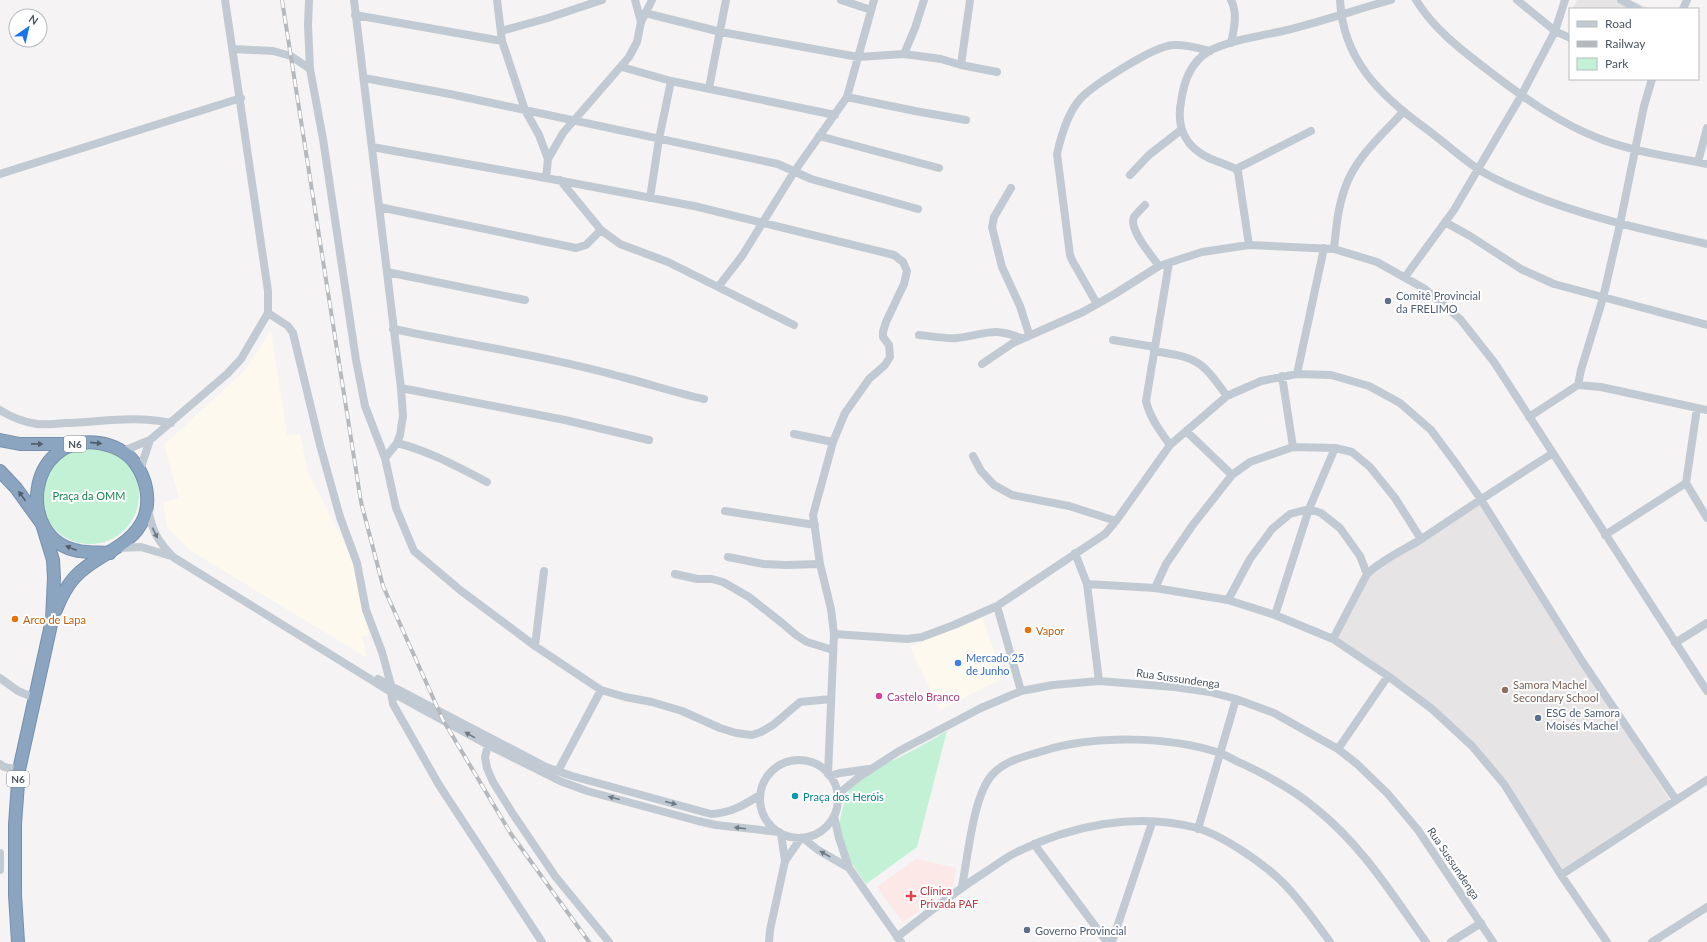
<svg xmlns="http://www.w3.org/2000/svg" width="1707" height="942" font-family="Lato,sans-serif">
  <rect width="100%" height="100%" fill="#f5f3f3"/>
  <path fill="#fdf9ef" d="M271,330L287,435L300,434L308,472L351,556L369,635L362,636L367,658L191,551L167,527L163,502L179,498L164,445L245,370Z
    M982,616L1003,678L940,710L910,647Z"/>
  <path fill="#e6e4e5" d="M1577,0H1631L1650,9H1573Z
    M1478,501L1671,802L1563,875L1472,744L1335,640L1367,575Z"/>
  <path fill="#fce8e6" d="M916,859L956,868L953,886L903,922L877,887Z"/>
  <path fill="#c3f1d5" d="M41 495a49 49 0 1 1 98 0a49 49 0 1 1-98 0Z
    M947,731L917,847L866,884C846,856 832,839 844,804C846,796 850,786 856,780C867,770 883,765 896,759C914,750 930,741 947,731Z"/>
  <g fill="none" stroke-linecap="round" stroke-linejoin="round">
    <g stroke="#7690ad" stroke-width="14">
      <path id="highway" d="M0,440L20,444H71
        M0,471L16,488L42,524L53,560L54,578L52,620L19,770L15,824V895L18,942
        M56,610C62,594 71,578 85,568C105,552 133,544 144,518C151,499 146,478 135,463C127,452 113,445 99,443C26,433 15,540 79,551C89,553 100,552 110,553"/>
    </g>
    <path stroke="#c1cad2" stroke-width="8" d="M309,0L308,26L310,69L323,139L356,360L365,406L385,458
      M354,0L401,388L403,416L400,435L397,443L385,458L396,508L414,551L460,590L535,646L601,690L625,697L652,702L682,711L720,728L736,733L752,735L761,732L773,725L800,702L831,699
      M497,0L502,41L525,110L539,135L548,159
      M635,0L641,22
      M841,0L871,10
      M1340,0C1343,60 1380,95 1425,128C1443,141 1460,157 1478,169C1493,179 1511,186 1527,193C1585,217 1646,230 1707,244
      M1416,0C1433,28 1459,48 1485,68C1521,96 1560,124 1603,140C1636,152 1673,157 1707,164
      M1517,0L1555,31L1570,38
      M1621,0L1638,9
      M1683,9L1687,0
      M645,13L721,32L858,57L904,54L915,28L924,0
      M355,15L502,41
      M501,31L548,18L602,0
      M1231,43C1234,29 1238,14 1231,0
      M233,49L273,51L291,56L310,69
      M904,54L941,59L961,65L997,72
      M961,65L970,0
      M622,67L671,81L835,115
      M364,78L450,94L778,164L811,179L918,209
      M709,88L726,0
      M847,97L915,111L966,120
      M819,136L939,168
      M372,147L546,178L694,206L894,255L903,262L907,271L904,284L886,322L883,332V337L889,345L890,357L885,365L869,379L845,413L833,442L813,515L820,564L831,609L834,634L828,774
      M1698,162L1707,128
      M1236,169L1311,131
      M0,174L241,98
      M1130,175L1149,155L1181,130
      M546,178L548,159L563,133L629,57L637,42L641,22L652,0
      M560,180L601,230L620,244L668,262L718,287L742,256L794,172L847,97L874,0
      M1011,188L994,217L992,227L1002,267L1020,306L1029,334
      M650,198L659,139L671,81
      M1145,205C1141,209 1137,213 1134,217C1128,229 1152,256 1159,266
      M379,207L576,248L586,245L601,230
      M1445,222L1470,236L1521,269L1554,284L1707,325
      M1249,245L1238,172L1236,169C1228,165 1219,162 1211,159C1186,148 1176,128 1181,102C1184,81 1190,63 1209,51C1230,40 1260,36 1283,31C1320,22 1355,10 1391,0
      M1334,249C1336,228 1338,207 1345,188C1355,158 1382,135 1403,112
      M1169,263L1146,401C1150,418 1160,431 1170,445
      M387,272L525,300
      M1405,277L1454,210L1521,96L1555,31L1565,0
      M718,287L794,325
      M1097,304L1072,260L1070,255L1057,154C1061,136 1068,112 1081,98C1095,84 1154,46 1173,45C1186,44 1198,48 1210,51
      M268,313L288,326L293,333L320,445L340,517L357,563L366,610L382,652L391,685
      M393,329C470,345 547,356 622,377C650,384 676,393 704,399
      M919,335C931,336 945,339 957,338C986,335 991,326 1021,338
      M1113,340L1155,347
      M1154,351C1198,358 1201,360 1227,396
      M982,364L1013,343L1083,312L1113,295L1159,266L1202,252L1249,245L1334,249L1377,262L1425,289L1460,319L1494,362L1707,691
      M1297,374L1324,248
      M1282,376L1293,447
      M1578,385L1581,370L1603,298L1620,224L1644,106L1652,79
      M401,388L565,420L649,440
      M0,410C11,417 24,422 37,424C46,425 56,424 65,423C101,422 135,415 171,423
      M1529,417L1578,385L1601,387L1707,410
      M1186,431L1232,475
      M794,434L833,442
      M397,443C429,451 458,467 487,482
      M123,451L150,440L227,374L241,359L268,313V291L225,0
      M973,456L981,471L994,485L1012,495L1069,506L1116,521
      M140,470L150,440
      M1686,483L1707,518
      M148,508C152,531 157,540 173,557L391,692L488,745L560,781L587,791L698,821L716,825L779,832
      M725,511L815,525
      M1605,535L1686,483L1697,408
      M118,548L141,547L171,556
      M1075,553L1087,584L1099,681
      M728,557L764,564L786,565L820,564
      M675,574L697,579H712L723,582L749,597L782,623L796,635L807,642L833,650
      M1087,584L1155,588L1228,600L1253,608L1275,615L1333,639L1388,676L1432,709L1472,746L1504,784L1561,875L1607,942
      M1155,588L1166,564L1192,526L1232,475L1250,462L1293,447L1335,448L1352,452L1370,467L1395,498L1421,539
      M1228,600L1250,559L1272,529L1290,514L1309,509L1321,513L1340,528L1360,556L1367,574
      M1275,615L1309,509L1335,448
      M834,634L907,639L922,637L954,625L997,606
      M1333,639L1367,574C1383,559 1404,550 1423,538C1466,509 1509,481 1553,453
      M1675,643L1707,623
      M535,646L544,571
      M0,678L18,691L35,698
      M378,679L546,767L572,776L711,814C731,813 744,805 760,795
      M1021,691L997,606L1105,534L1116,521L1170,445L1227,396L1261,381L1297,374L1331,375L1369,386L1400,403L1431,430L1457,465L1480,498L1582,661L1676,800
      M391,692L393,704L439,785L542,942
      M488,745L485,757L487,768L493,782L513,814L555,876L609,942
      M1338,749L1388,676
      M760 799a39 39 0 1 1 78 0a39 39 0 1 1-78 0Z
      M0,764L4,767L19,770
      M558,771L601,690
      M830,776L840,773L869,769
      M837,795L859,777L899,751L981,708L1021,691L1053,685L1099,681L1174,687L1210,692L1236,699L1274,713L1338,749L1357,764L1388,794L1418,830L1493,942
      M834,816L839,838L849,868L901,942
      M1198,829L1236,699
      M781,834L785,861
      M803,838L818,850L849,868
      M1034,844L1107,942
      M0,853V870
      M1561,875L1707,780
      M962,886C968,857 973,796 992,775C1005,760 1024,757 1043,751C1094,735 1169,736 1220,753C1228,756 1235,761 1243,764C1268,776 1293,789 1314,807C1361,844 1392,894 1426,942
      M897,937C927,914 955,891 987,871C996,865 1005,858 1015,853C1071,825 1136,812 1197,828C1224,836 1268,866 1287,887C1303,904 1317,924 1330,942
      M769,942L770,930L785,861L801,838
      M1112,942L1152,823
      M1451,942L1481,923
      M1652,942L1707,907"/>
    <use href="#highway" stroke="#8ba5c1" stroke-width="12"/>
    <g stroke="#b5b8bd" stroke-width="4">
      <path id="rail" d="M282,0L361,502L383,586L443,720L511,834L589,942"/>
    </g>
    <use href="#rail" stroke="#fff" stroke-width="2.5" stroke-dasharray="8" stroke-linecap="butt"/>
  </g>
  <defs><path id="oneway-solid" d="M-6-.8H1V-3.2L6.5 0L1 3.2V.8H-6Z"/></defs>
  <g fill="#505e6b">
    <use href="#oneway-solid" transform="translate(96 443) rotate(6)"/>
    <use href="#oneway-solid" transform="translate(37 444) rotate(1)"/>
    <use href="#oneway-solid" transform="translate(22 496) rotate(-126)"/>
    <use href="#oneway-solid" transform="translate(71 548) rotate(-158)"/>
  </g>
  <g fill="#6e7983">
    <use href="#oneway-solid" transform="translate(155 533) rotate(64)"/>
    <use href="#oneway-solid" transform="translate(470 735) rotate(-151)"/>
    <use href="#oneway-solid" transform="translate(614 798) rotate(-165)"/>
    <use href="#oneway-solid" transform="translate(671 803) rotate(15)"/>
    <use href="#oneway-solid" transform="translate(740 828) rotate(-173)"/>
    <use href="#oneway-solid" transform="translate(825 854) rotate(-151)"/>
  </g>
  <g fill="#5c6f8a" stroke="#fff" stroke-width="1.5">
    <circle cx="1388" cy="301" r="4"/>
    <circle cx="1538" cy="718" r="4"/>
    <circle cx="1027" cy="930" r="4"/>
  </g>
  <g fill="#e8710a" stroke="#fff" stroke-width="1.5">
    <circle cx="15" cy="619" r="4"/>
    <circle cx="1028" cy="630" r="4"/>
  </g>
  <circle fill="#3f7fe0" stroke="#fff" stroke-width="1.5" cx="958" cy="663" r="4"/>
  <circle fill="#8d6e63" stroke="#fff" stroke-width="1.5" cx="1505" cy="690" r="4"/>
  <circle fill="#d1479c" stroke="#fff" stroke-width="1.5" cx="879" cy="696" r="4"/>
  <circle fill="#0f9aa8" stroke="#fff" stroke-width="1.5" cx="795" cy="796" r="4"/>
  <path fill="#e0444e" stroke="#fff" stroke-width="1.5" d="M909 890h4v4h4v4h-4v4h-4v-4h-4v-4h4z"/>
  <g text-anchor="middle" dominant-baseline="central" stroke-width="4" stroke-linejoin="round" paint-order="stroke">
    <g fill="#fff" stroke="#808990" stroke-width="1">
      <rect x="64" y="436" width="22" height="16" rx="3"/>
      <rect x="7" y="771" width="22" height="16" rx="3"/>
    </g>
    <g font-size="10" font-weight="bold" fill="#4a5661">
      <text x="75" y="444">N6</text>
      <text x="18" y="779">N6</text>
    </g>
    <g font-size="11" fill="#4e5e75" stroke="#fff" text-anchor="start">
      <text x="1396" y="295">Comitê Provincial<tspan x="1396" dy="13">da FRELIMO</tspan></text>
      <text x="1546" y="712">ESG de Samora<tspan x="1546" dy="13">Moisés Machel</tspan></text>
      <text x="1035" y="930">Governo Provincial</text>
    </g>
    <g font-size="11" fill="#17864f" stroke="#fff">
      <text x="89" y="495">Praça da OMM</text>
    </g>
    <g font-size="11" fill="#c56008" stroke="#fff" text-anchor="start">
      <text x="23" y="619">Arco de Lapa</text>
      <text x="1036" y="630">Vapor</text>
    </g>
    <g font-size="11" fill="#366cbe" stroke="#fff" text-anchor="start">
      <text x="966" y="657">Mercado 25<tspan x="966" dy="13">de Junho</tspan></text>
    </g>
    <g font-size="11" fill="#4a5661" stroke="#fff">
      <text transform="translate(1178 678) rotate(8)">Rua Sussundenga</text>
      <text transform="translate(1454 863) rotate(56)">Rua Sussundenga</text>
    </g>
    <g font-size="11" fill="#785e54" stroke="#fff" text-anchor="start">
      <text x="1513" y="684">Samora Machel<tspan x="1513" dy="13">Secondary School</tspan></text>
    </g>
    <g font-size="11" fill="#b23c85" stroke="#fff" text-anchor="start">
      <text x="887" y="696">Castelo Branco</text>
    </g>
    <g font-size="11" fill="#0d838f" stroke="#fff" text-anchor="start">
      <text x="803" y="796">Praça dos Heróis</text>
    </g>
    <g font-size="11" fill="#be3a42" stroke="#fff" text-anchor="start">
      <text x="920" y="890">Clínica<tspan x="920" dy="13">Privada PAF</tspan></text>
    </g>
  </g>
  <rect x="1569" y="8" width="130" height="72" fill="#ffffff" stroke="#b7bbc0"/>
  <rect x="1577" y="21" width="20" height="6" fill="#c1cad2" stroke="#b7bbc0"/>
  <text x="1605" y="28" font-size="12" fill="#4a5661">Road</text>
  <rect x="1577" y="41" width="20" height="6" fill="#b5b8bd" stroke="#b7bbc0"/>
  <text x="1605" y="48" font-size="12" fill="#4a5661">Railway</text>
  <rect x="1577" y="58" width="20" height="12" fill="#c3f1d5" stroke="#b7bbc0"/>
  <text x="1605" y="68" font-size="12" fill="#4a5661">Park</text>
  <g transform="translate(28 28) rotate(34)"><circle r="19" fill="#ffffff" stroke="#b7bbc0"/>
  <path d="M0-3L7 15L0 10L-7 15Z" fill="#1a73e8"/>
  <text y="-6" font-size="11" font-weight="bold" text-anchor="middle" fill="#4a5661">N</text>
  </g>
</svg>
